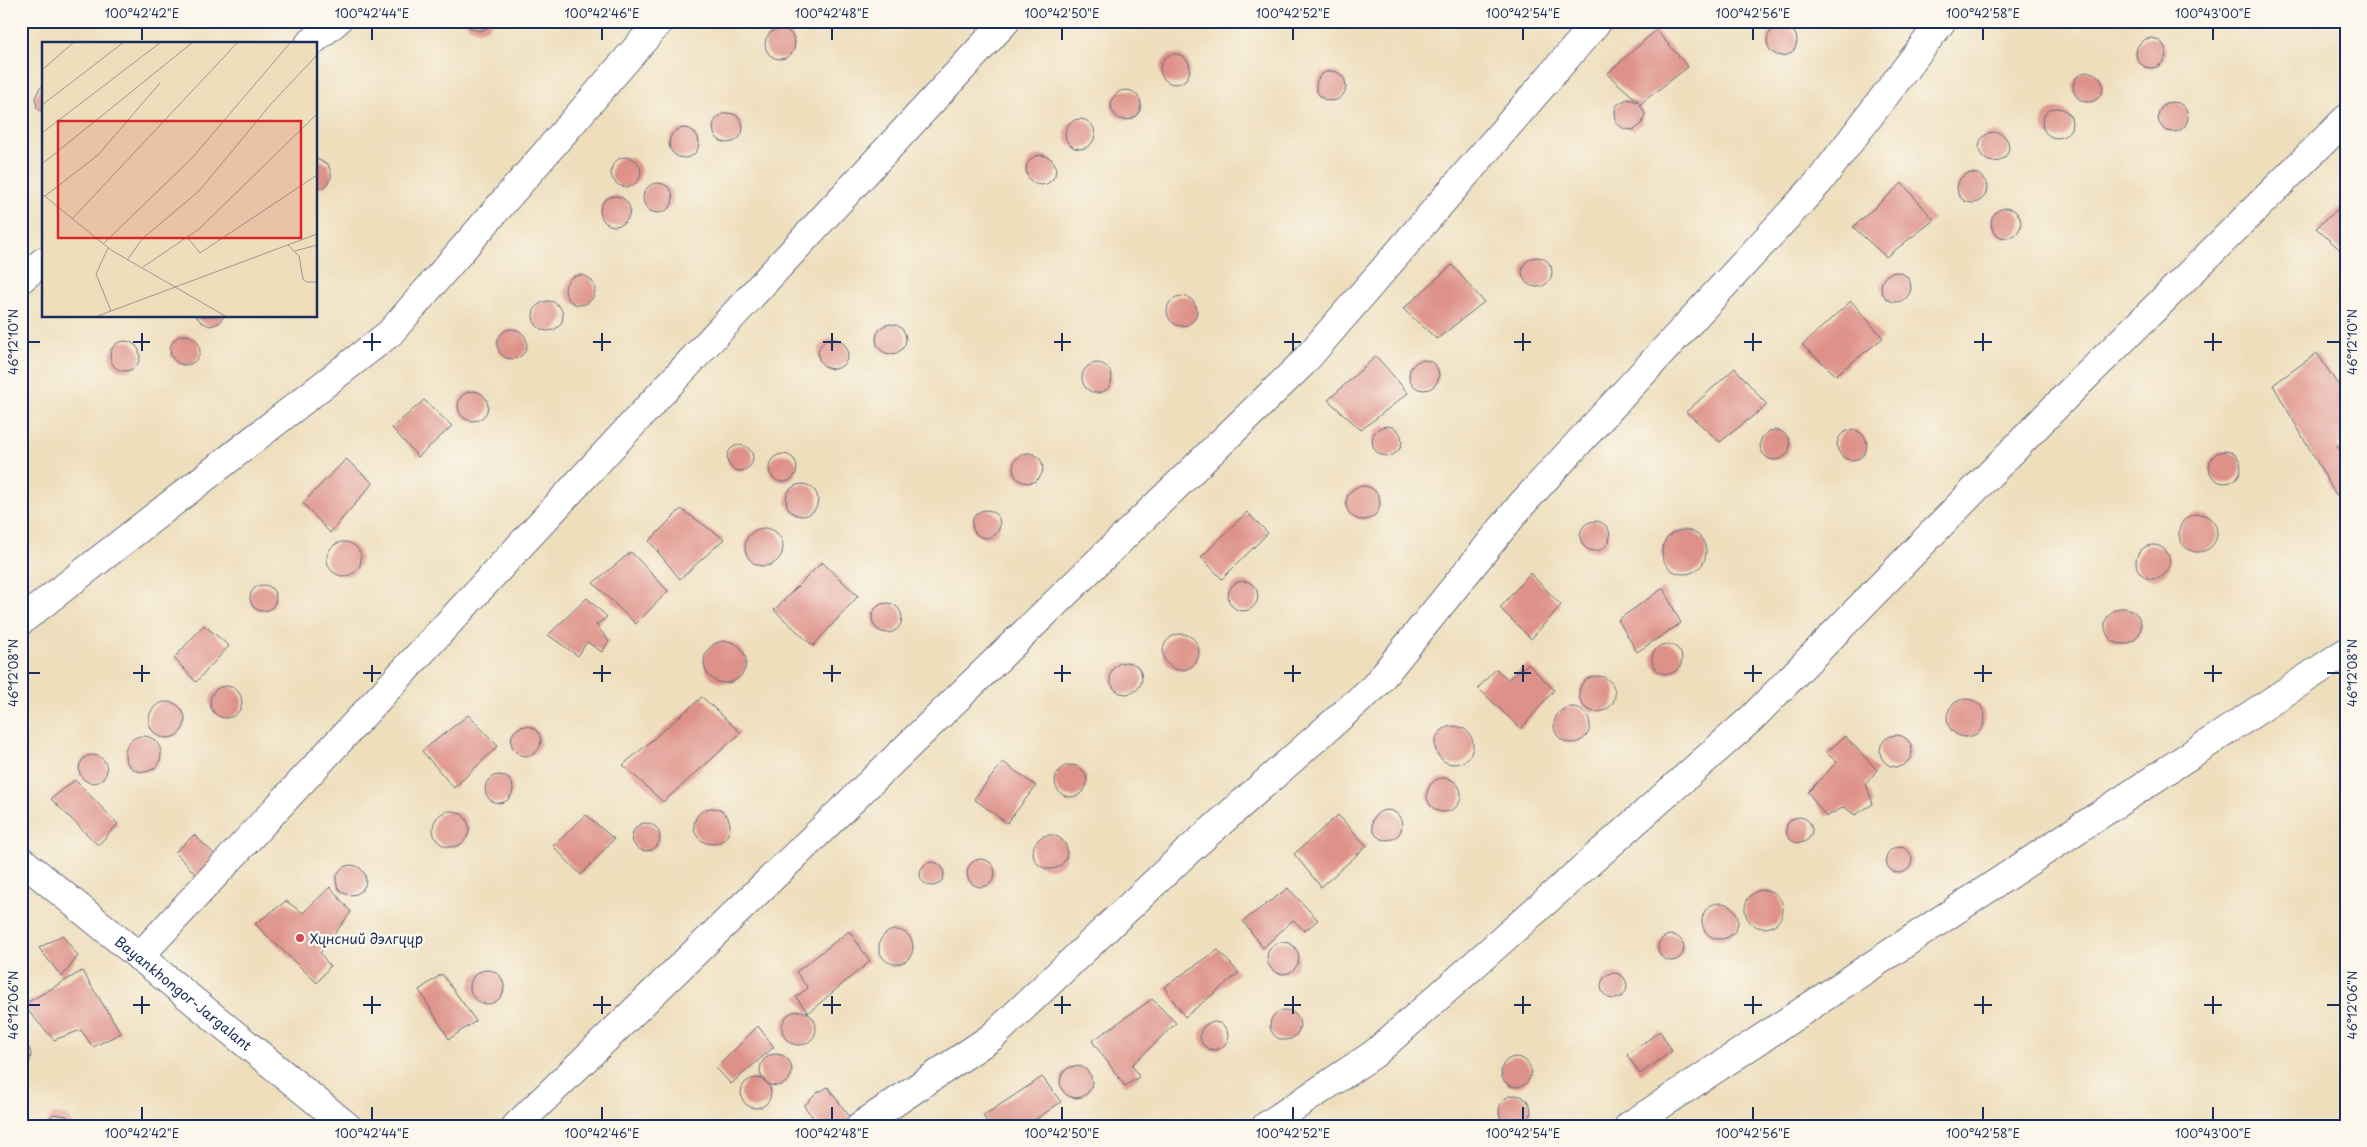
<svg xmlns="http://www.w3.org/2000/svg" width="2367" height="1147" font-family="'Playpen Sans',sans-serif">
  <rect width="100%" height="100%" fill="#fbf7ec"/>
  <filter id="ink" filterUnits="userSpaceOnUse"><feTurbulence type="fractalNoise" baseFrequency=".02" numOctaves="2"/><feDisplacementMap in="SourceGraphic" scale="10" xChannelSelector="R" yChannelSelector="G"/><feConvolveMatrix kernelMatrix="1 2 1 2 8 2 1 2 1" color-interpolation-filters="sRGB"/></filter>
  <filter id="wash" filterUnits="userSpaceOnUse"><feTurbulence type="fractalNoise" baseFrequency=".0096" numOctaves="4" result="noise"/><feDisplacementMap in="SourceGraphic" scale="20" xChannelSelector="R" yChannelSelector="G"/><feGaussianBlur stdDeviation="1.12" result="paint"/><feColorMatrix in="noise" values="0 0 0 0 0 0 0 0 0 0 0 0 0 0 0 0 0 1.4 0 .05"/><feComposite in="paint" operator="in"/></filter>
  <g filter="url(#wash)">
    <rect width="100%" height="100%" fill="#eedebc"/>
    <g id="blocks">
      <path fill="#de9188" d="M465,21H493L488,28L479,31L470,28Z
        M1767 41a15 15 0 1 1 30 0a15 15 0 1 1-30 0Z
        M765 44a15 15 0 1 1 30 0a15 15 0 1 1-30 0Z
        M1656,30L1688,67L1640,104L1645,114L1642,124L1634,130L1624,129L1616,123L1615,109L1618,104L1627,99L1639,102L1607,74Z
        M2136 53a15 15 0 1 1 30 0a15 15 0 1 1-30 0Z
        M1160 69a15 15 0 1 1 30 0a15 15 0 1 1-30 0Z
        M1316 86a15 15 0 1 1 30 0a15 15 0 1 1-30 0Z
        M2073 87a15 15 0 1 1 30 0a15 15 0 1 1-30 0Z
        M44,85V113L37,108L35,98L39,89Z
        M1111 105a15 15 0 1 1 30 0a15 15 0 1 1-30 0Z
        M2158 117a15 15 0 1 1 30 0a15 15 0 1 1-30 0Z
        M2042 123a15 15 0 1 1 30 0a15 15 0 1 1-30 0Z
        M713 128a15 15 0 1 1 30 0a15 15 0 1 1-30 0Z
        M1065 134a15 15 0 1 1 30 0a15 15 0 1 1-30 0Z
        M669 143a15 15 0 1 1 30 0a15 15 0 1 1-30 0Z
        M1979 147a15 15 0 1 1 30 0a15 15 0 1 1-30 0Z
        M1026 170a15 15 0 1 1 30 0a15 15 0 1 1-30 0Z
        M611 172a15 15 0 1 1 30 0a15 15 0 1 1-30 0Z
        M316,159L328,164L331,173V178L325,187L316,189Z
        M1957 188a15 15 0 1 1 30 0a15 15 0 1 1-30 0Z
        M643 198a15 15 0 1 1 30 0a15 15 0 1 1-30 0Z
        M1902,183L1934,220L1886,257L1853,227Z
        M600 211a15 15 0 1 1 30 0a15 15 0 1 1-30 0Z
        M2346,202V255L2316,228Z
        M1991 223a15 15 0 1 1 30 0a15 15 0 1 1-30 0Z
        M1522 272a15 15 0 1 1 30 0a15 15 0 1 1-30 0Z
        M1452,265L1484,302L1437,339L1403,309Z
        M1881 287a15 15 0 1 1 30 0a15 15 0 1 1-30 0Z
        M565 290a15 15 0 1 1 30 0a15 15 0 1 1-30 0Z
        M1167 311a15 15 0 1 1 30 0a15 15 0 1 1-30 0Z
        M533 316a15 15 0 1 1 30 0a15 15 0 1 1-30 0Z
        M1851,301L1883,338L1836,375L1802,345Z
        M196,316H224L219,323L210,326L201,322Z
        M876 339a15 15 0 1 1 30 0a15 15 0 1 1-30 0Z
        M497 344a15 15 0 1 1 30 0a15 15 0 1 1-30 0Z
        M170 350a15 15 0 1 1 30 0a15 15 0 1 1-30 0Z
        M818 354a15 15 0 1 1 30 0a15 15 0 1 1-30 0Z
        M110 356a15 15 0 1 1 30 0a15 15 0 1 1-30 0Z
        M2317,353L2346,397V438L2337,446L2346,459V490L2336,495L2273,385Z
        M1376,356L1408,393L1361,430L1328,400Z
        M1409 375a15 15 0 1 1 30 0a15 15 0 1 1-30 0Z
        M1082 378a15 15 0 1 1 30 0a15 15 0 1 1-30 0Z
        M1735,368L1767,405L1720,442L1686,412Z
        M458 406a15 15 0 1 1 30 0a15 15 0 1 1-30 0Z
        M424,400L452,426L418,457L392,428Z
        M1372 441a15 15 0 1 1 30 0a15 15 0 1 1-30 0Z
        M1760 445a15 15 0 1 1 30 0a15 15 0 1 1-30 0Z
        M1837 445a15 15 0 1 1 30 0a15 15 0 1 1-30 0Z
        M727 458a13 13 0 1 1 26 0a13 13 0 1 1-26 0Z
        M2209 467a16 16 0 1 1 32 0a16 16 0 1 1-32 0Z
        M1013 468a15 15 0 1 1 30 0a15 15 0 1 1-30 0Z
        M769 468a14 14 0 1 1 28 0a14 14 0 1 1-28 0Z
        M346,459L373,483L330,533L303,503Z
        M786 500a16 16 0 1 1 32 0a16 16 0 1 1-32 0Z
        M1346 503a17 17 0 1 1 34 0a17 17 0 1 1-34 0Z
        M681,509L724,539L680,579L649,541Z
        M972 524a14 14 0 1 1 28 0a14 14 0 1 1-28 0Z
        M1247,512L1268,533L1222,579L1201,557Z
        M2179 533a19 19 0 1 1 38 0a19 19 0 1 1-38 0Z
        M1580 536a15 15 0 1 1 30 0a15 15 0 1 1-30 0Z
        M745 547a19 19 0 1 1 38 0a19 19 0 1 1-38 0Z
        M1662 552a22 22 0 1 1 44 0a22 22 0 1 1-44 0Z
        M327 559a17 17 0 1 1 34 0a17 17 0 1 1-34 0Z
        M2136 562a17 17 0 1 1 34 0a17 17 0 1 1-34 0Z
        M631,552L668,591L636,624L593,583Z
        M822,562L858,596L813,646L774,610Z
        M1530,573L1561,605L1531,639L1500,608Z
        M1228 596a15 15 0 1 1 30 0a15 15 0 1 1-30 0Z
        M250 598a13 13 0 1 1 26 0a13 13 0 1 1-26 0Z
        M1663,588L1681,623L1637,652L1618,620Z
        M587,598L607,617L596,625L609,641L602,652L587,642L578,656L548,635Z
        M872 618a15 15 0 1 1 30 0a15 15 0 1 1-30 0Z
        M2105 626a18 18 0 1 1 36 0a18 18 0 1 1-36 0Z
        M204,625L229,646L196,682L174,658Z
        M1163 652a18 18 0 1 1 36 0a18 18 0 1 1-36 0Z
        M704 662a21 21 0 1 1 42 0a21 21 0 1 1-42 0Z
        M1652 659a15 15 0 1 1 30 0a15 15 0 1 1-30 0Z
        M1110 678a16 16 0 1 1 32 0a16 16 0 1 1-32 0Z
        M1528,664L1554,690L1521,729L1478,688L1496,669L1508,679Z
        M1579 694a18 18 0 1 1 36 0a18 18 0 1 1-36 0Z
        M210 702a16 16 0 1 1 32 0a16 16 0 1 1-32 0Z
        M702,697L741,733L663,802L623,765Z
        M1947 718a19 19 0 1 1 38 0a19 19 0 1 1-38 0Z
        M149 720a18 18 0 1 1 36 0a18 18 0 1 1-36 0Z
        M1554 725a18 18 0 1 1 36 0a18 18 0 1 1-36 0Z
        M468,715L498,746L454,788L422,751Z
        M511 741a15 15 0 1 1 30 0a15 15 0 1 1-30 0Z
        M1435 745a19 19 0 1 1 38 0a19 19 0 1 1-38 0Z
        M1880 751a16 16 0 1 1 32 0a16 16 0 1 1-32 0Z
        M1845,736L1877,770L1866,784L1873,804L1855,815L1844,807L1826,817L1808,792L1837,762L1826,753Z
        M125 754a18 18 0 1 1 36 0a18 18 0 1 1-36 0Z
        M79 769a14 14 0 1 1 28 0a14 14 0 1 1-28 0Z
        M1003,762L1036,786L1007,823L974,799Z
        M1055 781a16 16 0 1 1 32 0a16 16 0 1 1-32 0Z
        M485 789a14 14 0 1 1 28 0a14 14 0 1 1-28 0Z
        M1427 795a17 17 0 1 1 34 0a17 17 0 1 1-34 0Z
        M75,780L118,824L98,845L51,799Z
        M694 826a18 18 0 1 1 36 0a18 18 0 1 1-36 0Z
        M1372 825a15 15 0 1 1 30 0a15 15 0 1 1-30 0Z
        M433 829a18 18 0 1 1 36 0a18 18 0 1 1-36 0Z
        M586,815L614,839L581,875L553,846Z
        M1338,815L1367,846L1321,887L1294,854Z
        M1786 830a13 13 0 1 1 26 0a13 13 0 1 1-26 0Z
        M632 837a14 14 0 1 1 28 0a14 14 0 1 1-28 0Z
        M194,835L221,860L202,881L175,852Z
        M1033 852a17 17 0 1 1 34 0a17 17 0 1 1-34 0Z
        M1886 860a13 13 0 1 1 26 0a13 13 0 1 1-26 0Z
        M967 873a14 14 0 1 1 28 0a14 14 0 1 1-28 0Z
        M920 874a12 12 0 1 1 24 0a12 12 0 1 1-24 0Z
        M336 880a15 15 0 1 1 30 0a15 15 0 1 1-30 0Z
        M330,887L351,912L320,953L330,966L317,983L255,924L286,901L303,913Z
        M1288,888L1318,920L1305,931L1293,920L1263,948L1243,921Z
        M1745 909a19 19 0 1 1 38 0a19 19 0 1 1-38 0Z
        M1702 921a18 18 0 1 1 36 0a18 18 0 1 1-36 0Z
        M879 947a17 17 0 1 1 34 0a17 17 0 1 1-34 0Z
        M849,931L870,961L808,1013L796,997L808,988L796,972Z
        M1658 948a13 13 0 1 1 26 0a13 13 0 1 1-26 0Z
        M62,935L78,956L62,977L39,948Z
        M1267 958a16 16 0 1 1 32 0a16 16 0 1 1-32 0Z
        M1218,950L1239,973L1185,1017L1164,987Z
        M470 987a17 17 0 1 1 34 0a17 17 0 1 1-34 0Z
        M82,971L121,1033L93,1047L81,1030L54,1040L23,1005Z
        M1601 986a13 13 0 1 1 26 0a13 13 0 1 1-26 0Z
        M442,974L476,1021L449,1039L419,990Z
        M1152,999L1176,1023L1132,1065L1139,1077L1125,1086L1092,1041Z
        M1270 1025a15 15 0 1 1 30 0a15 15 0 1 1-30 0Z
        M782 1028a17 17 0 1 1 34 0a17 17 0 1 1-34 0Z
        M1200 1036a14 14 0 1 1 28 0a14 14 0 1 1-28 0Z
        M758,1026L774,1047L731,1084L716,1068Z
        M1660,1031L1672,1051L1640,1074L1627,1055Z
        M21,1041L29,1048L31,1054L29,1065L21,1074Z
        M760 1070a16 16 0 1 1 32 0a16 16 0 1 1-32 0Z
        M1501 1072a15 15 0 1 1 30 0a15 15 0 1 1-30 0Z
        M1060 1082a16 16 0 1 1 32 0a16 16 0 1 1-32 0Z
        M1042,1077L1061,1102L1026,1126H990L983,1116Z
        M741 1093a15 15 0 1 1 30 0a15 15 0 1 1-30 0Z
        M828,1087L851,1119L842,1126H820L804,1106L817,1093Z
        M1499 1111a16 16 0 1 1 32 0a16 16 0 1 1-32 0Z
        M54,1114L67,1116L74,1126H45L50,1117Z"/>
    </g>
  </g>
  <g filter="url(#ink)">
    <use href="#blocks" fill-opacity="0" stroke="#656c7f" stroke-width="1"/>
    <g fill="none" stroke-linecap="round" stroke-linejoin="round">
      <g stroke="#656c7f" stroke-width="30">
        <path id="street" d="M309,44L337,21
          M21,279L44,261
          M21,621L390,333L660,21
          M139,957L1006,21
          M516,1126L1303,363L1598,21
          M860,1126L992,1037L1188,851L1374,687L1521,505L1819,182L1942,21
          M1266,1126L1374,1054L1752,718L2068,394L2346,119
          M1629,1126L2346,652"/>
      </g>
      <g stroke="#656c7f" stroke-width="30">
        <g id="secondary">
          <path id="s1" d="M21,860L347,1126"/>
        </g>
      </g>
      <use href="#street" stroke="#fff" stroke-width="28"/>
      <use href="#secondary" stroke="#fff" stroke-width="28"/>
    </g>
  </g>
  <path fill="none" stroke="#1b2f5e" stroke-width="2" d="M142,28V40M372,28V40M602,28V40M832,28V40M1062,28V40M1293,28V40M1523,28V40M1753,28V40M1983,28V40M2213,28V40M142,333V351M372,333V351M602,333V351M832,333V351M1062,333V351M1293,333V351M1523,333V351M1753,333V351M1983,333V351M2213,333V351M28,342H40M133,342H150M363,342H381M593,342H611M823,342H841M1054,342H1071M1284,342H1301M1514,342H1531M1744,342H1762M1974,342H1992M2204,342H2222M2327,342H2340M142,665V682M372,665V682M602,665V682M832,665V682M1062,665V682M1293,665V682M1523,665V682M1753,665V682M1983,665V682M2213,665V682M28,673H40M133,673H150M363,673H381M593,673H611M823,673H841M1054,673H1071M1284,673H1301M1514,673H1531M1744,673H1762M1974,673H1992M2204,673H2222M2327,673H2340M142,996V1014M372,996V1014M602,996V1014M832,996V1014M1062,996V1014M1293,996V1014M1523,996V1014M1753,996V1014M1983,996V1014M2213,996V1014M28,1005H40M133,1005H150M363,1005H381M593,1005H611M823,1005H841M1054,1005H1071M1284,1005H1301M1514,1005H1531M1744,1005H1762M1974,1005H1992M2204,1005H2222M2327,1005H2340M142,1107V1120M372,1107V1120M602,1107V1120M832,1107V1120M1062,1107V1120M1293,1107V1120M1523,1107V1120M1753,1107V1120M1983,1107V1120M2213,1107V1120"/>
  <circle fill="#d1495b" stroke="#fbf7ec" stroke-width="2" cx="300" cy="938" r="5"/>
  <g text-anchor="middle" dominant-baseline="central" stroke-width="5" stroke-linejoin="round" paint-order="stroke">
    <g font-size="14" fill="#1b2f5e" stroke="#fbf7ec" text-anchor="start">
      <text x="310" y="938">Хүнсний дэлгүүр</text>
    </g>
    <g font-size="14" fill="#1b2f5e" stroke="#fbf7ec">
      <text stroke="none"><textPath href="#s1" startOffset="210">Bayankhongor-Jargalant</textPath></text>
    </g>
  </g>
  <g transform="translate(42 42)">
    <rect width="275" height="275" fill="#eedebc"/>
    <path fill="none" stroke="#9a9896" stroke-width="1" d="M0,28L32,0M0,63L82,0M0,91L119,0M0,122L151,0M0,152L69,208L185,275M3,154L56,113L118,41M30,177L196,0M145,195L158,211L275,133M61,202L150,116L249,0M246,203L257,214L261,237L265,240H275M66,206L54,232L69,269M253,209L275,203M86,217L100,197L157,149L229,62L275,13M101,225L157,187L275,72M53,275L275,192"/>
    <path fill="#d62828" fill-opacity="0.15" stroke="#d62828" stroke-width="2.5" d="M16,79H259V196H16Z"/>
    <rect width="275" height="275" fill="none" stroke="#1b2f5e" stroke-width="2.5"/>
  </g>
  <rect width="2367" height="1147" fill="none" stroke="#fbf7ec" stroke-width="55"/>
  <rect x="28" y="28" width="2312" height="1092" fill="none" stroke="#1b2f5e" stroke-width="2"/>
  <g font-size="12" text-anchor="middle" fill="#1b2f5e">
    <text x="142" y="18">100°42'42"E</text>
    <text x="372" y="18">100°42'44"E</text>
    <text x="602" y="18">100°42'46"E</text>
    <text x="832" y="18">100°42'48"E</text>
    <text x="1062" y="18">100°42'50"E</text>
    <text x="1293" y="18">100°42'52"E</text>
    <text x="1523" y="18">100°42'54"E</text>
    <text x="1753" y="18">100°42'56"E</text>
    <text x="1983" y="18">100°42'58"E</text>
    <text x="2213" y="18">100°43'00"E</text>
    <text transform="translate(14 342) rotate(-90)" y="4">46°12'10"N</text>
    <text transform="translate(2353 342) rotate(-90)" y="4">46°12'10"N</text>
    <text transform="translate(14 673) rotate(-90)" y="4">46°12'08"N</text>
    <text transform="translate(2353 673) rotate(-90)" y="4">46°12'08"N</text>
    <text transform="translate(14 1005) rotate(-90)" y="4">46°12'06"N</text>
    <text transform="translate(2353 1005) rotate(-90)" y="4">46°12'06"N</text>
    <text x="142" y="1138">100°42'42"E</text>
    <text x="372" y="1138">100°42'44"E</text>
    <text x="602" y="1138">100°42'46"E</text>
    <text x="832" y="1138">100°42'48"E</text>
    <text x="1062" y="1138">100°42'50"E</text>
    <text x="1293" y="1138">100°42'52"E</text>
    <text x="1523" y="1138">100°42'54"E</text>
    <text x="1753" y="1138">100°42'56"E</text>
    <text x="1983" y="1138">100°42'58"E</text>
    <text x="2213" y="1138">100°43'00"E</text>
  </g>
</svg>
